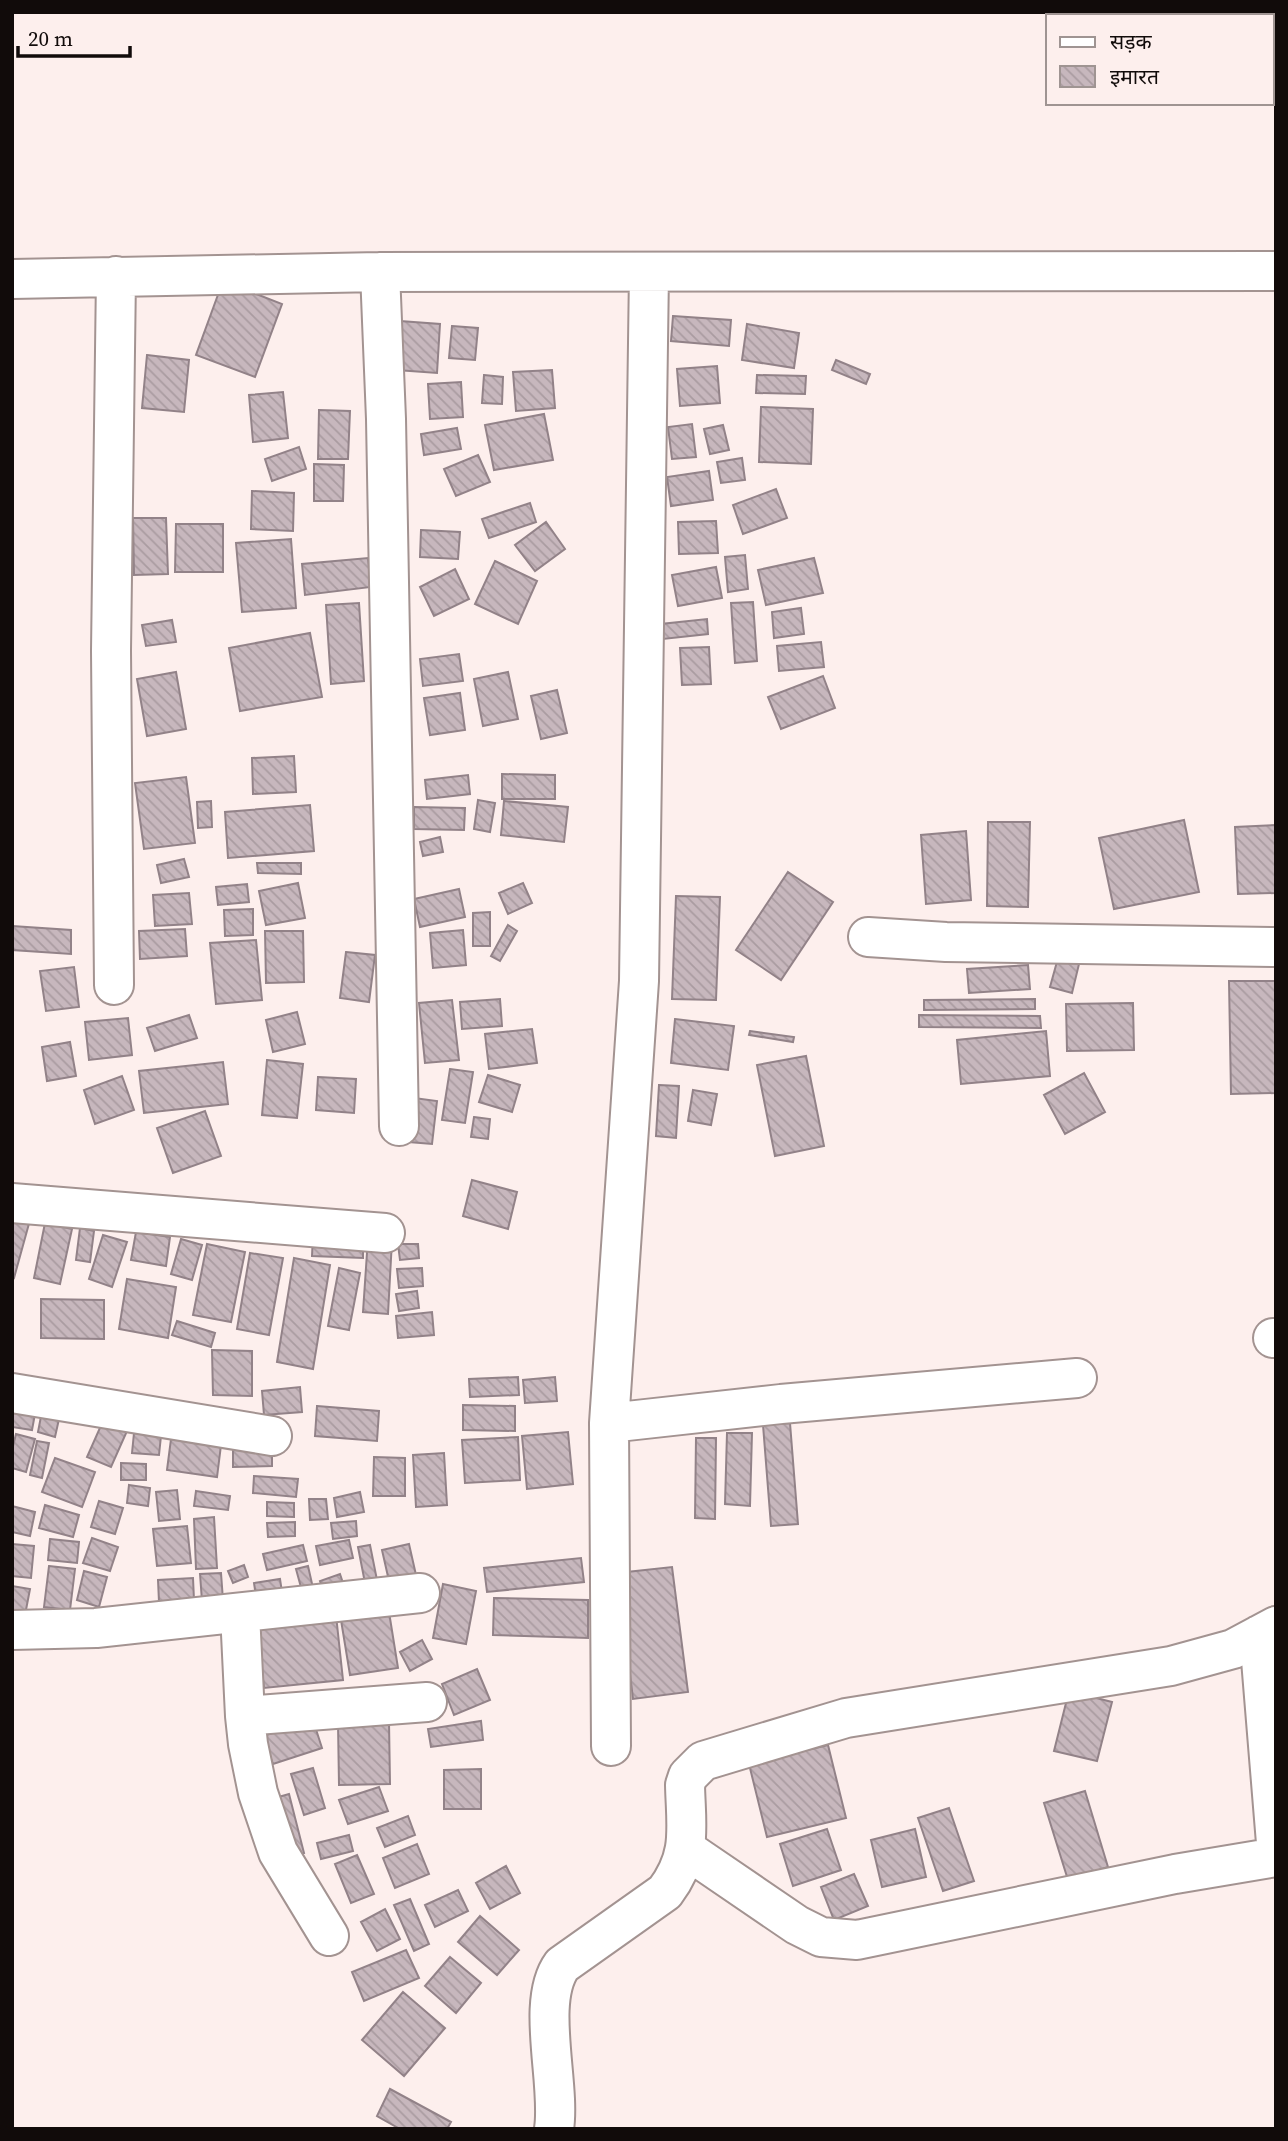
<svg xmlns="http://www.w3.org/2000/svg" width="1288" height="2141" font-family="'Source Serif 4','Noto Sans Devanagari',serif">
  <defs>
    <pattern id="building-back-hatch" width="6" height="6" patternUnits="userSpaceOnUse" patternTransform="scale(1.75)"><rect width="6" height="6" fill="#c7b7bd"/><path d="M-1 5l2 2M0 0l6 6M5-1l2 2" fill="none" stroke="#aa9ca1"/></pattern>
  </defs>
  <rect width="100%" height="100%" fill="#fdefed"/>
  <path fill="url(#building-back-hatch)" stroke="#928288" stroke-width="2" d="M223,281L282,304L255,377L196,355Z
    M673,316L731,320L729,346L671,341Z
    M400,321L440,324L437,373L397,370Z
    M747,324L799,333L794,368L742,360Z
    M452,326L478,328L475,360L449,358Z
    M147,355L189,360L184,412L142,408Z
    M836,360L870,374L866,384L832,370Z
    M717,366L720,403L680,406L677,369Z
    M552,370L555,408L516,411L513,372Z
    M484,375L503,377L502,404L482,403Z
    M757,375L806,376L805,394L756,393Z
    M461,382L463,417L430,419L428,384Z
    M283,392L288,438L253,442L249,395Z
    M761,407L813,409L811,464L759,462Z
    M319,410L350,411L348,459H318Z
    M544,414L553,460L494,470L485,425Z
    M692,424L696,457L672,459L668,427Z
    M723,425L729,450L710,454L704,429Z
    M457,428L461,449L424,455L421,434Z
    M299,447L306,469L272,481L265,459Z
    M478,455L490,482L456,496L444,469Z
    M742,458L745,480L721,483L717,462Z
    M314,464L344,465L343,501H314Z
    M709,471L713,500L671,506L667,477Z
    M776,489L787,518L743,534L733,505Z
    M252,491L294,493L293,531L251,529Z
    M530,503L536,522L489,538L482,519Z
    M133,518H166L168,574L134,575Z
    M716,521L718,553L679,554L678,522Z
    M546,522L565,549L535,571L515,545Z
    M176,524H223V572H175Z
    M421,530L460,532L458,559L420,557Z
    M291,539L296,608L242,612L236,543Z
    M745,555L748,589L728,592L725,557Z
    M368,558L371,587L305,595L302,564Z
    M814,558L823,593L766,605L758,570Z
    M495,561L537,581L518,624L475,604Z
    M716,567L722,598L678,606L672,575Z
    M455,569L469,599L434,616L420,587Z
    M753,602L757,661L735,663L731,603Z
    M359,603L364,681L331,684L326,605Z
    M801,608L804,634L774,638L772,612Z
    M707,619L708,634L663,639L661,624Z
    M172,620L176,642L146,646L142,625Z
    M310,633L322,697L240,711L229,648Z
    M821,642L824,667L779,671L777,646Z
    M709,647L711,684L682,685L680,648Z
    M459,654L463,681L423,686L420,659Z
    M176,672L186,729L147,736L137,679Z
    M508,672L518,719L483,726L474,679Z
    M823,676L835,708L781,729L768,697Z
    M557,690L567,733L541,739L531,696Z
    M460,693L465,730L430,735L424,698Z
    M294,756L296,792L253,794L252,758Z
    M502,774L555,775V799H502Z
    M468,775L470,794L427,799L425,780Z
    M186,777L195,843L144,849L135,783Z
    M478,800L495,803L490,832L474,829Z
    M211,801L212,827L198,828L197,802Z
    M504,801L568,807L564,842L501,835Z
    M310,805L314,851L228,858L225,812Z
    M414,807L465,808L464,830L414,829Z
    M1184,820L1199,892L1114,909L1099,838Z
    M988,822H1030L1028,907L987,906Z
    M1276,825V893L1238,894L1235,827Z
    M966,831L971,900L926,904L921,835Z
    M440,837L443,852L423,856L420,842Z
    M184,859L189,877L161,883L157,865Z
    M257,863H301V874L258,873Z
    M788,872L833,902L781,980L736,950Z
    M298,883L305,918L266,925L259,891Z
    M523,883L532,903L508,914L499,893Z
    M247,884L249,902L218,905L216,887Z
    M459,889L465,917L420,927L414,899Z
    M189,893L192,924L155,926L153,895Z
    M676,896L720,897L716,1000L672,999Z
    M253,909V935L225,936L224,910Z
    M490,912V946H473V913Z
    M508,925L517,931L500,961L491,956Z
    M12,926L71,930V954L12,950Z
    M185,929L187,956L140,959L139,931Z
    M463,930L466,965L433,968L430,933Z
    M265,931H303L304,982L266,983Z
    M256,940L262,1000L216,1004L210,943Z
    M346,952L375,955L369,1002L340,998Z
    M1058,958L1079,964L1072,993L1050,987Z
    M1028,965L1030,989L969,993L967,969Z
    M74,967L79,1007L46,1011L40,971Z
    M1229,981H1276V1093L1231,1094Z
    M500,999L502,1026L462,1029L460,1002Z
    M1035,999V1009L924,1010V1000Z
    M452,1000L459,1060L425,1063L419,1003Z
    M1133,1003L1134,1050L1067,1051L1066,1004Z
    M297,1012L305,1044L273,1052L266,1020Z
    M189,1015L197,1038L155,1051L147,1028Z
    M919,1015L1040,1016L1041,1028L919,1027Z
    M128,1018L132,1055L89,1060L85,1022Z
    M675,1019L734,1026L728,1070L671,1063Z
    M532,1029L537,1063L489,1069L485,1034Z
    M750,1031L794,1037L793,1042L749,1035Z
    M1046,1031L1050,1076L961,1084L957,1040Z
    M70,1042L76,1076L47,1081L42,1047Z
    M806,1056L824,1146L775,1156L757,1065Z
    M267,1060L303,1064L297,1118L262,1115Z
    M223,1062L228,1104L144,1113L139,1071Z
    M450,1069L473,1072L465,1123L442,1120Z
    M1084,1073L1105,1112L1065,1134L1044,1095Z
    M488,1075L520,1085L512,1112L479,1102Z
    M122,1076L134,1110L95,1124L84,1090Z
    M318,1077L356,1079L354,1113L316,1110Z
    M659,1085L679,1086L676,1138L656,1136Z
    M693,1090L717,1094L711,1125L688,1121Z
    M414,1098L437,1101L432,1144L409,1142Z
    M205,1111L221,1156L173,1173L157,1128Z
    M474,1117L490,1119L488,1139L471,1137Z
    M472,1180L517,1192L508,1229L463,1216Z
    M12,1215L30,1220L14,1278L12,1277Z
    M45,1223L72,1229L60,1284L34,1278Z
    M80,1228L94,1231L90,1262L76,1260Z
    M136,1232L170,1237L166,1266L131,1260Z
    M103,1235L127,1242L112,1287L89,1279Z
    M313,1235L363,1236V1258L312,1256Z
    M368,1238L392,1240L388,1314L363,1312Z
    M181,1239L202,1245L192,1280L171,1274Z
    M207,1244L245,1252L231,1322L193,1315Z
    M398,1244H418L419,1258L400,1260Z
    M250,1253L283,1258L269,1335L237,1329Z
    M294,1258L330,1265L313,1369L277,1362Z
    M339,1268L360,1273L349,1330L328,1326Z
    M422,1268L423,1286L399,1288L397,1269Z
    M127,1279L176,1287L168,1338L119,1329Z
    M417,1291L419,1308L399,1311L396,1294Z
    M41,1299L104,1300V1339L41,1338Z
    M432,1312L434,1335L398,1338L396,1316Z
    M177,1321L215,1333L211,1347L172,1335Z
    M212,1350L252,1351V1396L213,1395Z
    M518,1377L519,1395L470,1397L469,1379Z
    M555,1377L557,1401L525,1403L523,1380Z
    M300,1387L302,1412L264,1415L262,1391Z
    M37,1403L32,1430L12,1427V1408Z
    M463,1405L515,1406V1431L463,1430Z
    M43,1406L61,1410L55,1437L38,1432Z
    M317,1406L379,1411L377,1441L315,1436Z
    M103,1421L127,1431L111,1467L87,1457Z
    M790,1423L798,1524L771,1526L763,1425Z
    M568,1432L573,1484L527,1489L522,1436Z
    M134,1433L161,1436L159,1455L132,1453Z
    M727,1433H752L750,1506L725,1504Z
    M16,1434L35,1439L26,1472L12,1468V1450Z
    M518,1437L520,1480L465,1483L462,1440Z
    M696,1438H716L715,1519L695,1518Z
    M171,1439L221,1445L217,1477L167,1470Z
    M37,1441L49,1443L42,1478L30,1475Z
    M272,1444V1466L233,1467V1445Z
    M444,1453L447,1505L416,1507L413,1455Z
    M374,1457L405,1458V1496H373Z
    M55,1458L95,1472L82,1507L42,1492Z
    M121,1463L146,1464V1480H121Z
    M254,1476L298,1479L296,1497L253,1493Z
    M129,1485L150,1488L148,1506L127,1503Z
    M177,1490L180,1519L159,1521L156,1492Z
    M196,1491L230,1496L228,1510L194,1506Z
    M360,1492L364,1512L337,1517L334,1498Z
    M309,1499H326L328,1519L310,1520Z
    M99,1501L123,1508L115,1534L91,1527Z
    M267,1502L294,1503V1517L267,1516Z
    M45,1505L79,1515L73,1537L39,1528Z
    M12,1506L35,1512L30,1536L12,1532Z
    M214,1517L217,1568L196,1569L194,1519Z
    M356,1521L357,1536L333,1539L331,1523Z
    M295,1522V1536L268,1537L267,1523Z
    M187,1526L191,1563L157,1566L153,1529Z
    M92,1538L118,1547L110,1571L83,1563Z
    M50,1539L79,1542L77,1563L48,1560Z
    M349,1540L353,1558L320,1565L316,1546Z
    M12,1544L34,1546L31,1578L12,1576Z
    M409,1544L416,1575L389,1581L382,1550Z
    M303,1545L307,1561L267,1570L263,1554Z
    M370,1545L377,1580L365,1583L358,1547Z
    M581,1558L584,1582L487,1592L484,1568Z
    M244,1565L248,1577L233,1583L228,1571Z
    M49,1566L75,1569L70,1610L44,1607Z
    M308,1566L313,1588L302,1591L296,1569Z
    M672,1567L688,1692L633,1699L618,1573Z
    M84,1571L107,1577L99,1607L77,1600Z
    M221,1573L223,1600L202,1601L200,1574Z
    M340,1574L345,1589L325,1595L320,1581Z
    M193,1578L194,1600L159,1602L158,1580Z
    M280,1579L283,1599L257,1603L254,1583Z
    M443,1584L476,1591L466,1644L433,1638Z
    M12,1586L30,1589L25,1615L12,1613Z
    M494,1598L588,1600V1638L493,1635Z
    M389,1612L398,1668L350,1675L341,1620Z
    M336,1615L343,1680L264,1688L257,1623Z
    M422,1640L432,1659L410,1671L400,1652Z
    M477,1669L490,1700L454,1715L442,1684Z
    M1069,1691L1112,1702L1097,1761L1054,1751Z
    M313,1720L322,1748L273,1764L263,1736Z
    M481,1721L483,1740L431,1747L428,1729Z
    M389,1722L390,1784L339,1785L338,1723Z
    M828,1745L846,1818L767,1837L749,1764Z
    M313,1768L325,1808L304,1815L291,1774Z
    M481,1769V1809H444V1770Z
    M379,1787L388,1811L348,1824L339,1800Z
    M1085,1791L1108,1867L1068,1880L1044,1803Z
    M289,1794L304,1853L291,1857L275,1798Z
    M949,1808L974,1881L943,1891L918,1818Z
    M408,1816L415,1835L385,1847L377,1828Z
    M827,1829L841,1870L793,1886L780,1844Z
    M915,1829L926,1877L882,1887L871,1840Z
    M349,1835L353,1851L321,1859L317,1843Z
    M417,1844L429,1874L395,1888L383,1858Z
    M357,1855L374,1894L351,1903L335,1864Z
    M506,1866L520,1893L490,1909L476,1883Z
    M854,1874L868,1906L834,1920L821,1887Z
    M458,1890L468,1911L435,1927L425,1905Z
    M410,1899L429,1944L414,1951L394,1905Z
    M385,1909L400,1939L377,1951L361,1922Z
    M480,1916L519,1950L497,1975L458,1942Z
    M406,1950L419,1978L364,2001L352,1972Z
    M450,1957L481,1983L456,2013L425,1986Z
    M403,1992L445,2028L404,2076L362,2040Z
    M390,2089L451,2122L447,2129H400L377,2116Z"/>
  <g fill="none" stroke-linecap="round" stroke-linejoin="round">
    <g stroke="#a39391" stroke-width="42">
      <path id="street" d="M380,272L386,419L399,1126
        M12,279L380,272L1276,271
        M868,937L946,942L1276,947
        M114,985L111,651L116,276
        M12,1203L385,1233
        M1273,1338H1276
        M12,1393L272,1436
        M609,1423L781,1404L1077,1378
        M240,1613L245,1716L248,1744L258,1793L278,1852L329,1936
        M12,1630L96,1628L420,1593
        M1259,1635L1276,1843
        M245,1716L427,1702
        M611,1746L609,1423L639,981L649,272
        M687,1850L797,1925L821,1937L857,1940L1175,1874L1276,1857
        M554,2129C561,2083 535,2002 562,1965L665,1892C693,1855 686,1828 685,1785L688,1776L703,1761L846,1718L1171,1666L1233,1649L1276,1626"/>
    </g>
    <use href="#street" stroke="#fff" stroke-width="38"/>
  </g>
  <rect width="1288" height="2141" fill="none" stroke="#110b0a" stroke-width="28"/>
  <rect x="1046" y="14" width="228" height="91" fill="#fdefed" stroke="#9f9492" stroke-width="2"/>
  <rect x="1060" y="37" width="35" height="10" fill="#ffffff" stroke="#9f9492" stroke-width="2"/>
  <text x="1110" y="49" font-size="21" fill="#110b0a">सड़क</text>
  <rect x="1060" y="66" width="35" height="21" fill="url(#building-back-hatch)" stroke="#9f9492" stroke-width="2"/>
  <text x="1110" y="84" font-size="21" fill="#110b0a">इमारत</text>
  <path d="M18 46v10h112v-10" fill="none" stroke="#110b0a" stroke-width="3.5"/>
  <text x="28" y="46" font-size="21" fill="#110b0a" stroke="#fdefed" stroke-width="5" paint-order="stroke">20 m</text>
</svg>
